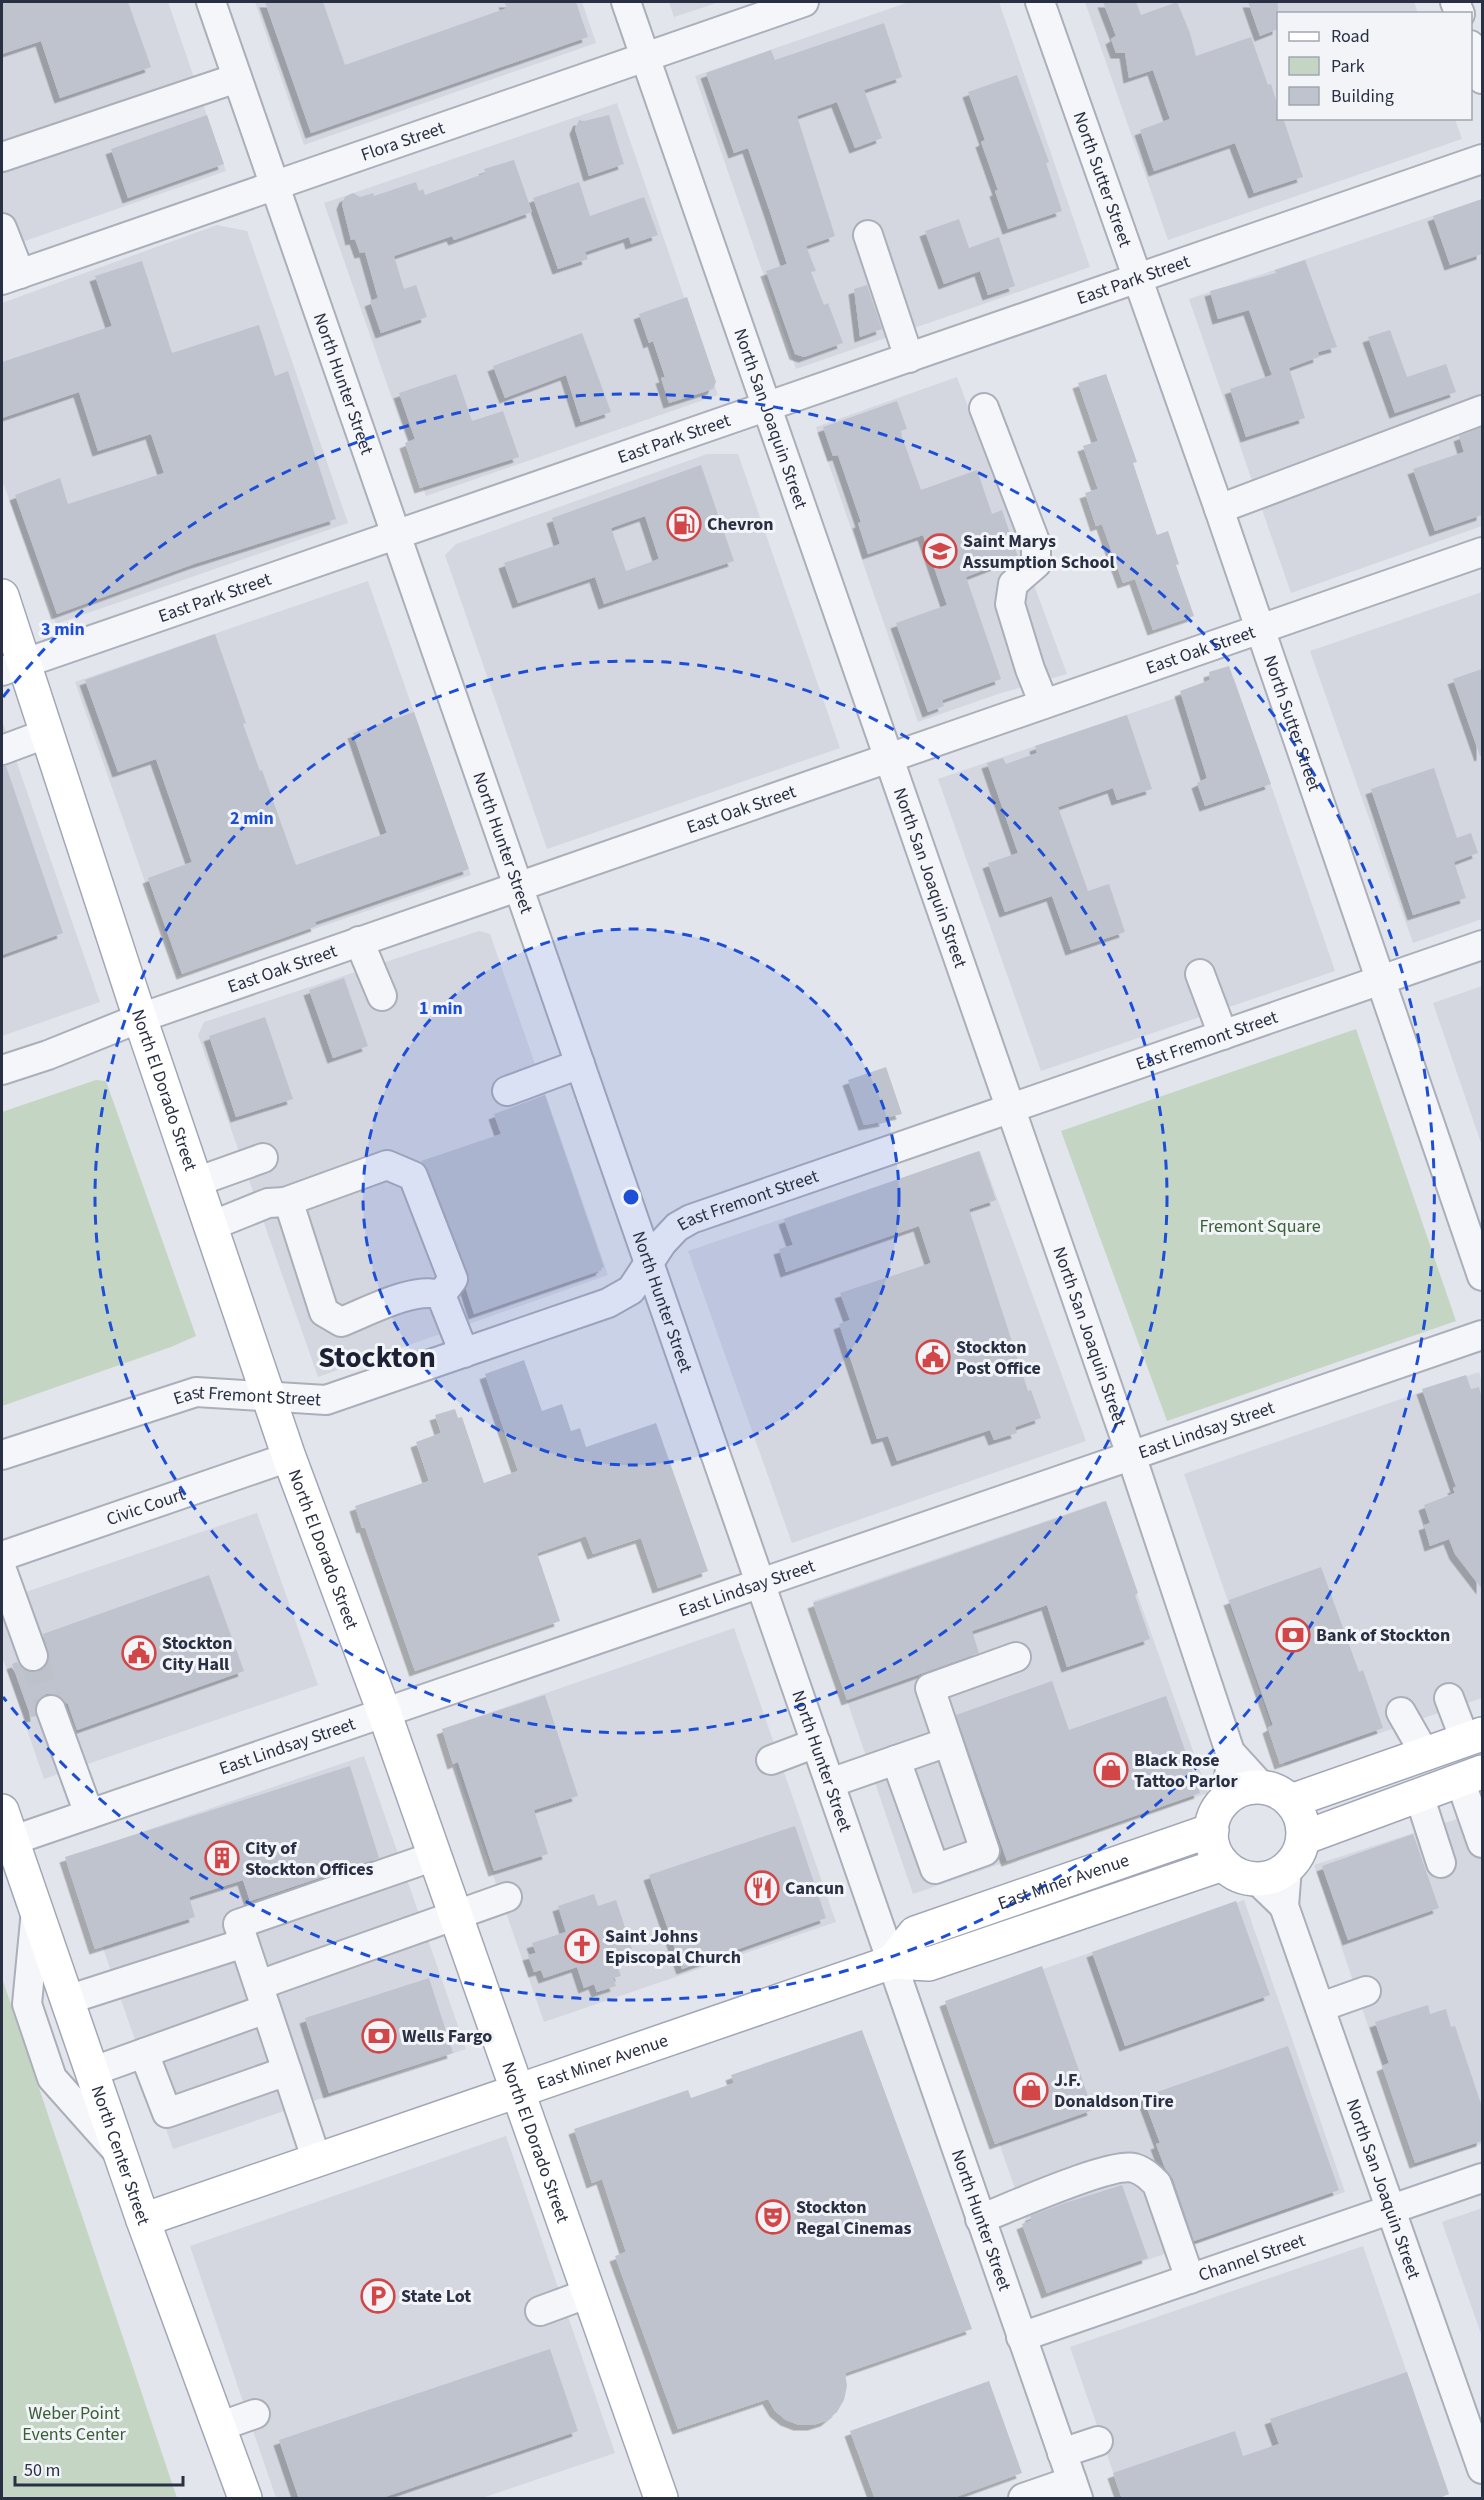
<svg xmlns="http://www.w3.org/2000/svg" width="1484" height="2500" font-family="'Source Sans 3',sans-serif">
  <defs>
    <filter id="shadow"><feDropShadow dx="-5.5" dy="5.5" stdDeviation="0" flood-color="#0004"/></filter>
  </defs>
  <rect width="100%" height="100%" fill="#e2e5eb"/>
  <path fill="#d4d7e0" d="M2,2H168L226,171L2,249Z
    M255,2H582L596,43L304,145Z
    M669,2H720L674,17Z
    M909,2H999L1090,267L796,369L695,76Z
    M1085,2H1414L1418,13L1278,14V118L1455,119L1462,139L1168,240Z
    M617,103L718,395L426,496L324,203Z
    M1482,199V526L1291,593L1189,299Z
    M217,225L247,231L348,523L56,624L2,480V303Z
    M957,377L1067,674L998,694L918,722L816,427Z
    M707,454H738L840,748L547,849L445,555L456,544Z
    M368,581L471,875L178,976L75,682Z
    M1482,592V919L1413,943L1310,651Z
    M1234,678L1335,971L1041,1071L938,779Z
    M2,720L100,1002L2,1036Z
    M479,931L490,934L608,1275L318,1377L198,1035L204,1022Z
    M1482,986V1146L1433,1003Z
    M980,1151L1086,1441L792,1543L688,1251Z
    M1479,1372L1482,1383V1698L1285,1766L1184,1474Z
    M1104,1501L1208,1793L913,1894L813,1601Z
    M257,1513L318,1685L44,1779L2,1656V1600Z
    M734,1628L836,1922L544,2022L442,1729Z
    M364,1756L466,2049L173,2149L71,1856Z
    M1482,1811V2144L1415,2166L1314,1865Z
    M1244,1900L1345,2192L1051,2293L950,2001Z
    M506,2136L615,2453L482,2498H276L190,2246Z
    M1482,2208V2337L1442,2222Z
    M1363,2246L1449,2494L1437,2498H1122L1070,2347Z"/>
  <path fill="#c5d5c3" d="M1356,1029L1456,1321L1167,1421L1061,1131Z
    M96,1080L106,1081L196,1336L171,1347L2,1406V1112Z
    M2,1978L177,2498H2Z"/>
  <path fill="#bfc3ce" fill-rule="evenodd" filter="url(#shadow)" d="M2,2H128L151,67L60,98L41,41L2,54Z
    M265,2H323L345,65L507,8L504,2H576L588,37L311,133Z
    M1103,2H1136L1141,15L1177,2L1190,33L1196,56L1251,37L1268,85L1271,84L1278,107V118H1283L1303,177L1254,193L1235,143L1154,171L1140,130L1170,119L1153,70L1129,78L1125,53H1116L1111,39L1116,36Z
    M1248,2H1278V29L1260,36Z
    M884,23L902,77L864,90L882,138L855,148L837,102L797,116L835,236L806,246L816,271L811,272L824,305L828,303L843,343L804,357L795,354L766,271L787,264L771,215L748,148L734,153L706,73L771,50L775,60Z
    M1017,75L1049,162L1046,163L1062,211L1008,229L995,191L998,190L981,142L985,140L968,92Z
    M207,115L224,164L128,198L111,149Z
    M609,115L624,164L589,176L575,129L579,120L584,121Z
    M514,160L532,212L454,240L452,236L394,256L404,289L416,285L427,317L381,333L370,301L378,298L365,252L360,253L355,239L351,240L342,204L345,197L353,193L360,197L373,193L374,196L416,182L419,191L423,189L425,195L486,173L484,169Z
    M579,182L590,216L644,197L658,235L631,244L629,237L585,252L588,259L558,269L533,198Z
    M1482,199V254L1450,265L1433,216Z
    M959,219L969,248L999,237L1015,286L988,295L980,271L944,284L925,231Z
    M1305,260L1337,347L1318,352L1319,357L1289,368L1305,418L1246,437L1230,389L1272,375L1249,310L1218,319L1210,291L1276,273L1275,270Z
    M142,261L172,353L259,325L275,376L288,371L336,519L194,564L57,614L15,495L60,478L68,504L164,473L151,434L98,451L79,392L2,418V362L112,326L95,276Z
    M867,285L882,329L860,337L854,289Z
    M687,297L716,382L713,389L669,403L661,378L665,377L653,341L649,343L639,314Z
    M1390,330L1407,377L1446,364L1456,392L1395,413L1368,337Z
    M582,333L611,412L581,422L566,375L505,398L493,366Z
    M456,374L472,421L503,411L519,457L420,488L405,443L415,439L399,393Z
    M1106,374L1137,462L1133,463L1157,535L1168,531L1179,564L1176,565L1194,616L1153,630L1135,579L1123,583L1102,524L1096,526L1085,493L1098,489L1083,446L1098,441L1078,383Z
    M897,401L907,429L900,431L921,490L977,470L992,514L1002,510L1018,557L966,577L1001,679L942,700L944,706L928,712L896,623L947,605L923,535L868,554L858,523L861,522L838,455L833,456L823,427Z
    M1482,427V515L1435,531L1413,469L1464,452L1459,436Z
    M701,465L734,561L604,604L595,577L518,603L504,563L560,544L552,518ZM645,516L659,559L626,571L611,528Z
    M215,634L246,723L243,724L260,771L262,770L296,865L387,833L353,733L414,712L469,869L315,922L317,926L182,974L148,878L192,862L156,759L118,772L85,680Z
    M1229,666L1271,784L1205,806L1197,783L1207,778L1180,691L1210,680L1209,672Z
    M1482,669V755L1480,756L1453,679Z
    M1127,715L1152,789L1117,800L1113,788L1058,807L1088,891L1109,884L1125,932L1071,950L1052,896L1005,912L988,863L1018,853L987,763L1003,758L1006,764L1037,753L1035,746Z
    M2,766H6L63,933L2,955Z
    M1434,768L1457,838L1471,833L1478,853L1454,862L1466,898L1413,915L1371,789Z
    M344,978L368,1046L333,1058L309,990Z
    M265,1017L293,1099L236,1117L209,1036Z
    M886,1067L902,1114L884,1118L885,1121L864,1125L848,1080Z
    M545,1095L604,1267L601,1268L602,1270L474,1314L466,1289L469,1282L468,1273L428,1170L421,1161L501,1134L494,1114Z
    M979,1151L996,1200L969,1209L1028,1391L1031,1390L1041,1418L1015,1427L1017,1433L994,1440L990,1430L897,1461L888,1436L877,1439L839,1324L850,1320L840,1293L931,1263L919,1226L786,1272L779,1249L793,1245L784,1219Z
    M524,1360L542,1411L562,1404L571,1431L580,1428L586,1447L656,1423L708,1571L658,1588L641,1538L593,1554L586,1536L537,1553L560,1621L415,1671L365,1527L362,1528L355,1506L429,1481L416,1442L441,1433L435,1415L455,1409L458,1418L462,1417L484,1483L518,1471L485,1374Z
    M1466,1375L1471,1389L1479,1387L1482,1398V1589L1455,1554L1449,1539L1430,1546L1424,1525L1430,1523L1424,1505L1455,1493L1453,1488L1456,1487L1422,1389Z
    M1106,1501L1138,1593L1135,1595L1150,1639L1067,1667L1047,1605L972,1631L979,1653L847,1700L813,1603Z
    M1321,1567L1359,1672L1363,1670L1383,1728L1280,1764L1268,1728L1273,1725L1229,1600Z
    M209,1575L244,1671L77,1730L68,1704L54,1694H46L39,1699L35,1707L36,1716L31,1717L12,1664L17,1662L23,1669L31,1672L39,1671L45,1667L49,1658L43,1634Z
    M1052,1681L1069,1730L1166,1696L1200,1793L1007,1861L956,1715Z
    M545,1695L578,1796L534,1810L548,1854L494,1871L458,1762L453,1764L442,1729Z
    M350,1766L379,1858L250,1901L243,1880L189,1897L195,1917L95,1949L65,1857Z
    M795,1826L826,1918L682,1969L649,1875Z
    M1413,1834L1439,1908L1348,1940L1322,1866Z
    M594,1894L598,1906L616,1900L632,1949L614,1955L621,1976L613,1978L616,1986L597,1992L594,1984L584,1988L577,1967L544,1978L541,1970L534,1972L528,1955L536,1953L532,1943L566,1932L558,1906Z
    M1236,1901L1270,1995L1125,2046L1092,1952Z
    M1042,1966L1093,2110L995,2144L945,2001Z
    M429,1978L453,2053L329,2093L305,2018Z
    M1428,2005L1430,2014L1446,2009L1451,2027L1455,2026L1482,2107V2141L1415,2163L1382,2066L1389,2063L1375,2022Z
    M862,2030L972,2329L845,2373L847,2386L844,2400L837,2412L826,2421L813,2425H799L786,2420L775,2411L768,2399L678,2429L615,2256L626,2252L602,2179L592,2183L574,2129L688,2090L691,2098L734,2083L731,2075Z
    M1288,2046L1339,2190L1194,2241L1173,2179L1165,2168L1156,2144L1160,2143L1143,2097Z
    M1122,2185L1148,2258L1047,2293L1022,2224L1032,2220L1030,2216L1065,2203Z
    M550,2349L578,2431L379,2499H299L279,2440Z
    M1407,2372L1449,2494L1437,2499H1122L1113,2473L1235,2431L1243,2456L1279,2444L1270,2419Z
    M989,2381L1022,2473L950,2499H875L850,2431Z"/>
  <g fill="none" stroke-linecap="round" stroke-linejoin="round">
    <path stroke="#bdc1ca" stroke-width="28" stroke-dasharray="28 14" stroke-linecap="butt" d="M33,1656L51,1710"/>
    <g stroke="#abafb9" stroke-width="32">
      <g id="minor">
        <path id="s1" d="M211,2L1078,2498"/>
        <path id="s2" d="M626,2L1131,1455L1230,1752L1262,1787"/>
        <path id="s3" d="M1040,2L1219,509L1482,1276"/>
        <path d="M1455,2L1460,14"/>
        <path d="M1470,45L1482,79"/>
        <path d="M2,157L237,78"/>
        <path d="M2,228L20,274"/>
        <path d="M868,235L909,358"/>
        <path id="s4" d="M2,280L804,2"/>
        <path d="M984,408L1036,544V564L1013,584L1010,604L1030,669L1044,704"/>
        <path d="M1219,509L1482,410"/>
        <path id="s5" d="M2,671L1482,159"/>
        <path d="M2,750L48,733"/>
        <path d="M359,941L382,996"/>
        <path d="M1200,974L1223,1035"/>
        <path id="s6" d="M2,1070L48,1055L140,1018L1482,552"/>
        <path d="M507,1091L580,1064"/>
        <path d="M196,1182L263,1158"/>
        <path d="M285,1202L387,1165L413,1176L453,1279L441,1295"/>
        <path d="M211,1226L268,1203L285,1202L290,1206L324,1312L341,1322C367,1312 414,1286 441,1295L464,1353"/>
        <path id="s7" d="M2,1455L196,1392L326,1400L608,1303L631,1290L662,1243L677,1227L691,1219L1482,945"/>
        <path id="s8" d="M2,1556L289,1457"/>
        <path d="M2,1570L33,1656"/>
        <path d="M1449,1698L1465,1740"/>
        <path d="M51,1710L89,1814"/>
        <path d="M1401,1712L1425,1754"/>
        <path d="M771,1760L816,1743"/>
        <path d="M896,1760L948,1742"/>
        <path d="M1460,1780L1482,1843"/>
        <path d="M830,1783L896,1760L935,1869L985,1851L930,1688L1016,1657"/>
        <path d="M1419,1795L1441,1863"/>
        <path d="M1227,1799L1231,1756"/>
        <path id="s9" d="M11,1841L1482,1335"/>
        <path id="s10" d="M1287,1868L1284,1906L1482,2469"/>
        <path d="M1255,1878L1284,1906"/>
        <path d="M36,1910L27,2004L52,2078L117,2151"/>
        <path d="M259,1985L507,1897"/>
        <path d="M67,2000L244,1943"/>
        <path d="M1321,2007L1366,1991"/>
        <path d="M144,2053L167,2113L287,2071"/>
        <path d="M91,2072L266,2009"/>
        <path d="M317,2161L238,1924L435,1856"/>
        <path d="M980,2219C1009,2208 1110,2162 1134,2168C1144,2171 1150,2177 1157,2184L1190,2279"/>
        <path d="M540,2311L589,2293"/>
        <path id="s11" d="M1021,2337L1482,2178"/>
        <path d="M218,2427L255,2414"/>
        <path d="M1062,2453L1098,2441"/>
        <path d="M1023,2498L1072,2481"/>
      </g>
    </g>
    <g stroke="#a1a7b7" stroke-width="36">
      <g id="major">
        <path id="s12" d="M2,596L140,1018L289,1457L384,1712L661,2498"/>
        <circle cx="1257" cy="1833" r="46"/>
        <path d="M1291,1801L1482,1734"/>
        <path id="s13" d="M2,1811L143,2220L245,2498"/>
        <path d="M1303,1838L1482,1772"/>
        <path id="s14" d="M892,1962L915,1933L1212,1830"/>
        <path id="s15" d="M143,2220L892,1962L929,1964L1223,1864"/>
      </g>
    </g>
    <use href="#minor" stroke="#f5f6f9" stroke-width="28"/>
    <use href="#major" stroke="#fff" stroke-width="33"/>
  </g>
  <circle cx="631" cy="1197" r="268" fill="#1d4ed8" fill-opacity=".12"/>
  <g fill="none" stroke="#1d4ed8" stroke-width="3" stroke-dasharray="10 8">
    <circle cx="631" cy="1197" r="268"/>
    <circle cx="631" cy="1197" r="536"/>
    <path d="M3 697A803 803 0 1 1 3 1697"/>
  </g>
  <defs>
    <g id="fuel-ring" transform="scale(1.725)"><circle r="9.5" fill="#f2f4f8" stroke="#d24647" stroke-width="1.5"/><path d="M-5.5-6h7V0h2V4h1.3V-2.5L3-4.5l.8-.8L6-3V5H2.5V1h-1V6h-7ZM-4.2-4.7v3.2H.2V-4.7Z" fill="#d24647"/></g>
    <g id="school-ring" transform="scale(1.725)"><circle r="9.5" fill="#f2f4f8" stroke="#d24647" stroke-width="1.5"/><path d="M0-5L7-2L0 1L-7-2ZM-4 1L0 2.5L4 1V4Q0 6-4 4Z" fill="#d24647"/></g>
    <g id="civic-ring" transform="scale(1.725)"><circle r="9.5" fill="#f2f4f8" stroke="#d24647" stroke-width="1.5"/><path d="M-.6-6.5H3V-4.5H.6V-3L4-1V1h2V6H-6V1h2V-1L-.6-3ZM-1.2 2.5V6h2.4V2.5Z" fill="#d24647"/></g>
    <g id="bank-ring" transform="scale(1.725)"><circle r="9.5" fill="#f2f4f8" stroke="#d24647" stroke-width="1.5"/><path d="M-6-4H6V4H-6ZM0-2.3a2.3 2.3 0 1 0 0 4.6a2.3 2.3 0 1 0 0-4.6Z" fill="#d24647"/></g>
    <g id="shop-ring" transform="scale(1.725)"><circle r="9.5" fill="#f2f4f8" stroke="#d24647" stroke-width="1.5"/><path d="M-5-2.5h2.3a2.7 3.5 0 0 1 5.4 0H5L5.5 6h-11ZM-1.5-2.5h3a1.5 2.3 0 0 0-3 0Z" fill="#d24647"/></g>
    <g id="building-ring" transform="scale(1.725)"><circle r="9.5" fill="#f2f4f8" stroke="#d24647" stroke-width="1.5"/><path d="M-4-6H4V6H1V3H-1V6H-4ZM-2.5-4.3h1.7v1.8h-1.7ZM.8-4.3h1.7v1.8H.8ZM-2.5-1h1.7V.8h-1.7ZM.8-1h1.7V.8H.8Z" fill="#d24647"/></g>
    <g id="restaurant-ring" transform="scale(1.725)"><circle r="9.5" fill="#f2f4f8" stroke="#d24647" stroke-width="1.5"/><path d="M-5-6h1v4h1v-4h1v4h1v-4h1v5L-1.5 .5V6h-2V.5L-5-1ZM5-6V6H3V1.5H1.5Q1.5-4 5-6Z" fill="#d24647"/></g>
    <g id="church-ring" transform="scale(1.725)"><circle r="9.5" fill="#f2f4f8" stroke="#d24647" stroke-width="1.5"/><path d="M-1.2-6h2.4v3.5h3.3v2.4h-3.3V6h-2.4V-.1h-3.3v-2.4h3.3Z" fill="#d24647"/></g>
    <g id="theatre-ring" transform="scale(1.725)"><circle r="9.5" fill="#f2f4f8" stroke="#d24647" stroke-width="1.5"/><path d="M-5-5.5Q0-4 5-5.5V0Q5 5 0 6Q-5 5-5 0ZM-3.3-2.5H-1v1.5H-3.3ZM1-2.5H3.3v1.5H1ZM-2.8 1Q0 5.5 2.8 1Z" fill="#d24647"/></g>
    <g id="parking-ring" transform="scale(1.725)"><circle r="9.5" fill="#f2f4f8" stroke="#d24647" stroke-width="1.5"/><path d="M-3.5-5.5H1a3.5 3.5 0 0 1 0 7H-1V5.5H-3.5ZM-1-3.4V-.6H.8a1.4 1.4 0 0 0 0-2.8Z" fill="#d24647"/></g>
  </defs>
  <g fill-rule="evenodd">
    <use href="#fuel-ring" x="684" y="524"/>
    <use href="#school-ring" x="940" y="551"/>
    <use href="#civic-ring" x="933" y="1357"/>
    <use href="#bank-ring" x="1293" y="1635"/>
    <use href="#civic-ring" x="139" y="1653"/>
    <use href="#shop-ring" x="1111" y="1770"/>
    <use href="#building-ring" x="222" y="1858"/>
    <use href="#restaurant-ring" x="762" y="1888"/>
    <use href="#church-ring" x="582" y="1946"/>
    <use href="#bank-ring" x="379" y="2036"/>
    <use href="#shop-ring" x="1031" y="2090"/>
    <use href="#theatre-ring" x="773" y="2217"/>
    <use href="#parking-ring" x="378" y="2296"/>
  </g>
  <g text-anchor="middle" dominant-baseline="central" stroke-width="6" stroke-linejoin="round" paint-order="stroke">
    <g font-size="18" fill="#2a3044" stroke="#f2f4f8">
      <text stroke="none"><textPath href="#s4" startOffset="424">Flora Street</textPath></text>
      <text stroke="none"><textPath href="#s3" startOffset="188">North Sutter Street</textPath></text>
      <text stroke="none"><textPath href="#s5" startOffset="1197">East Park Street</textPath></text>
      <text stroke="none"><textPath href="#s1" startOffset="404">North Hunter Street</textPath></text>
      <text stroke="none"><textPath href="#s2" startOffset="441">North San Joaquin Street</textPath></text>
      <text stroke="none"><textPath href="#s5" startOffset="711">East Park Street</textPath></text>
      <text stroke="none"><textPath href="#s5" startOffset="225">East Park Street</textPath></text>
      <text stroke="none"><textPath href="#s6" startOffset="1270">East Oak Street</textPath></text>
      <text stroke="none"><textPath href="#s3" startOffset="764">North Sutter Street</textPath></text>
      <text stroke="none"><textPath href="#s6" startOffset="784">East Oak Street</textPath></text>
      <text stroke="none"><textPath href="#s1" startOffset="890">North Hunter Street</textPath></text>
      <text stroke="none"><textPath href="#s2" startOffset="927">North San Joaquin Street</textPath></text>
      <text stroke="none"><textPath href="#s6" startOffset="298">East Oak Street</textPath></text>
      <text stroke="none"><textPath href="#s7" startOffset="1299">East Fremont Street</textPath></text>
      <text stroke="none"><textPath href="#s12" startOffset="520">North El Dorado Street</textPath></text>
      <text stroke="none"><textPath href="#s7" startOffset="813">East Fremont Street</textPath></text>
      <text stroke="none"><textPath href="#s1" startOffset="1376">North Hunter Street</textPath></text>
      <text stroke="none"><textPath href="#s2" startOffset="1413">North San Joaquin Street</textPath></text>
      <text stroke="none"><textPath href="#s7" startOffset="255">East Fremont Street</textPath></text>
      <text stroke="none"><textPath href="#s9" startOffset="1264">East Lindsay Street</textPath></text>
      <text stroke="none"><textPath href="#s8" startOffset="152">Civic Court</textPath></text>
      <text stroke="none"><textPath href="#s12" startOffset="1006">North El Dorado Street</textPath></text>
      <text stroke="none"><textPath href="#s9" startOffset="778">East Lindsay Street</textPath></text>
      <text stroke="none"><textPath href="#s9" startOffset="292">East Lindsay Street</textPath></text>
      <text stroke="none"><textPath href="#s1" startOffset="1862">North Hunter Street</textPath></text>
      <text stroke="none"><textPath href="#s14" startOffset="194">East Miner Avenue</textPath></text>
      <text stroke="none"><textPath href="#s15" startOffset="486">East Miner Avenue</textPath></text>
      <text stroke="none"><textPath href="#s12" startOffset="1636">North El Dorado Street</textPath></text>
      <text stroke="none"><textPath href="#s13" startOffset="364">North Center Street</textPath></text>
      <text stroke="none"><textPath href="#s10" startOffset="338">North San Joaquin Street</textPath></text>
      <text stroke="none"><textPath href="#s1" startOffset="2348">North Hunter Street</textPath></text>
      <text stroke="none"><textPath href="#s11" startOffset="244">Channel Street</textPath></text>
    </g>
    <g font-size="18" font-weight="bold" fill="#2a3044" stroke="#f2f4f8" text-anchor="start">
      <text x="707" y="524">Chevron</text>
      <text x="963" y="541">Saint Marys<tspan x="963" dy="21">Assumption School</tspan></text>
      <text x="956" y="1347">Stockton<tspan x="956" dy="21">Post Office</tspan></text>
      <text x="1316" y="1635">Bank of Stockton</text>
      <text x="162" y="1643">Stockton<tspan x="162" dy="21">City Hall</tspan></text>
      <text x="1134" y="1760">Black Rose<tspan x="1134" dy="21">Tattoo Parlor</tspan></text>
      <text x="245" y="1848">City of<tspan x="245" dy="21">Stockton Offices</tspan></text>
      <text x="785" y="1888">Cancun</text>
      <text x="605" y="1936">Saint Johns<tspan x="605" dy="21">Episcopal Church</tspan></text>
      <text x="402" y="2036">Wells Fargo</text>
      <text x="1054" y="2080">J.F.<tspan x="1054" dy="21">Donaldson Tire</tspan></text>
      <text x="796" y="2207">Stockton<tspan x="796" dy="21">Regal Cinemas</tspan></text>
      <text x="401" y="2296">State Lot</text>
    </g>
    <g font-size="18" fill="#396037" stroke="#f2f4f8">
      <text x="1260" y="1226">Fremont Square</text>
      <text x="74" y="2413">Weber Point<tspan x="74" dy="21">Events Center</tspan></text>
    </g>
    <g font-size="30" font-weight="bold" fill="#1c2135" stroke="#f2f4f8">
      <text x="377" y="1357">Stockton</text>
    </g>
  </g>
  <circle cx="631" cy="1197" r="9" fill="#1d4ed8" stroke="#f2f4f8" stroke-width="3"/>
  <g font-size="18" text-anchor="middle" font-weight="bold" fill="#1d4ed8" stroke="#f2f4f8" stroke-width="6" stroke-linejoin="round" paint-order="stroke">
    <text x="63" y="635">3 min</text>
    <text x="252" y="824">2 min</text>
    <text x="441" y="1014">1 min</text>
  </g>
  <rect width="1484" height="2500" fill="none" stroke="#2a3044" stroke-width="6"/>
  <rect x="1277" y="12" width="195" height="108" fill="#f2f4f8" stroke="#a2a6b0" stroke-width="1.5"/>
  <rect x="1289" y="32" width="30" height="9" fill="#ffffff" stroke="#a2a6b0" stroke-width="1.5"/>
  <text x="1331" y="42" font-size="18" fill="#2a3044">Road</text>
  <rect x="1289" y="57" width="30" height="18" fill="#c5d5c3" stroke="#a2a6b0" stroke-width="1.5"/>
  <text x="1331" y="72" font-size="18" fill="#2a3044">Park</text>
  <rect x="1289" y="87" width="30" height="18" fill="#bfc3ce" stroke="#a2a6b0" stroke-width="1.5"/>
  <text x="1331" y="102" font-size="18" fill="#2a3044">Building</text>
  <path d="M15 2476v9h168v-9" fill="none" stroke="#2a3044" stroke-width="3"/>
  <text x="24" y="2476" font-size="18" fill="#2a3044" stroke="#f2f4f8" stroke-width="4.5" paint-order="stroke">50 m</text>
</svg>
